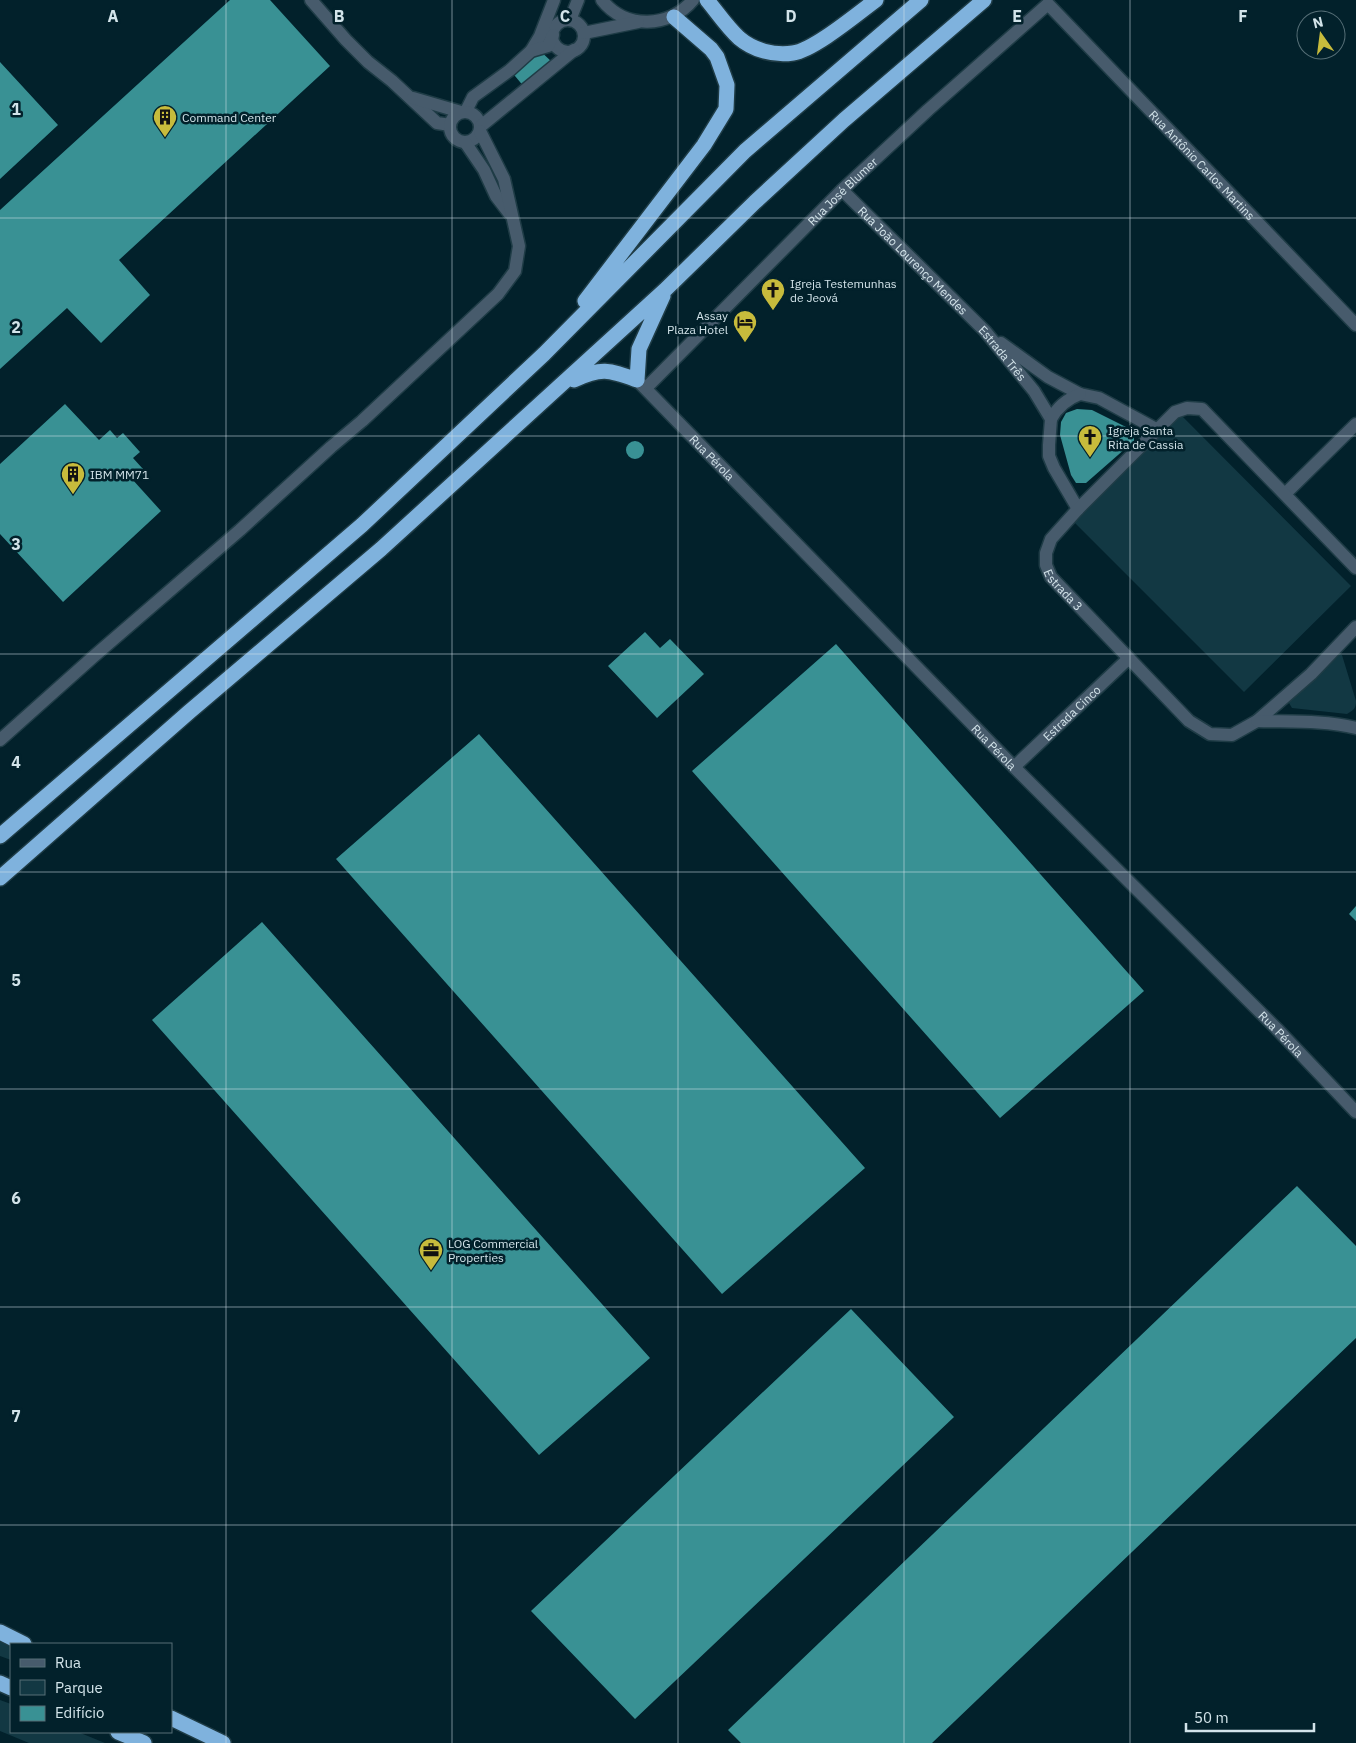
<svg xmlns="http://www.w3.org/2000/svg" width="1356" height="1743" font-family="'IBM Plex Sans',sans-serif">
  <rect width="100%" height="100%" fill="#02212b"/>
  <path fill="#123843" d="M1180,414L1351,586L1244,692L1072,520Z
    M1337,654L1342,655L1356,701C1356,708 1354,710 1347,714L1292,708L1289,703V697Z
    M0,1639L11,1645V1660L0,1656Z
    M0,1700L11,1704V1732H78L105,1743H29L0,1731Z"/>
  <path fill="#399194" d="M230,0H270L330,66L119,260L150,295L101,343L67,308L0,369V210Z
    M535,46L553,63L525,88L510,70Z
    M0,62L58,125L0,179Z
    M65,404L99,440L110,430L117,438L123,433L140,452L133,458L143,469L132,479L161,511L63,602L0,534V464Z
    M1077,409L1092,410L1126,427L1134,433V441L1086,483H1076L1071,475L1060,435L1061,422L1066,413Z
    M626 450a9 9 0 1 1 18 0a9 9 0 1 1-18 0Z
    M645,632L660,648L670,639L704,674L657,718L608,666Z
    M836,644L1144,991L1000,1118L692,771Z
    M479,734L865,1168L722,1294L336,859Z
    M1356,906V921L1349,914Z
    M262,922L650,1358L539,1455L152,1020Z
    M1297,1186L1356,1246V1338L932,1743H741L728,1730Z
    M851,1309L954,1417L635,1719L531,1611Z"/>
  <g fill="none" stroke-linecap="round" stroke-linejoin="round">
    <g stroke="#1f3c46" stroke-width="15">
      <g id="minor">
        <path d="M311,0L346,40L368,62L392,81L437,123L450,125"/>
        <path d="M602,0C625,30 670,28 693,0"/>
        <path d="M570,20L578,0"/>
        <circle cx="568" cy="36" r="16"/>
        <path d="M584,33L638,22"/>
        <path d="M531,51L540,36L554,0"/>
        <path d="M413,98L461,112"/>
        <path d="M466,111L473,97L510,70L531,51L548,46L553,35"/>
        <circle cx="465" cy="127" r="15"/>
        <path d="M481,126L574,50"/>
        <path d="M465,142L484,170L496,196L509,213"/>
        <path id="s1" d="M842,190L985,331L1034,391L1051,419L1049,445V456L1054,468L1078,509"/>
        <path d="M1001,343L1048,377L1080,394L1099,398L1158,430"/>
        <path id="s2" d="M637,380L1014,767L1277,1029L1356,1112"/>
        <path id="s3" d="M646,388L842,190L928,110L1048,4L1356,325"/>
        <path d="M1051,419C1058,406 1067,399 1080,394"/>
        <path d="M1285,494L1356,424"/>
        <path id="s4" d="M1356,568L1202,409L1187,408L1175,412L1078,509L1051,539L1046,553V565L1051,577L1189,721L1210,734L1232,735L1257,721L1311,674L1356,627"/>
        <path d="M1257,721C1289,722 1324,720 1356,728"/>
        <path d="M0,740L93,657L240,530L331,447L362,421L498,294L515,271L519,246L504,179L480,131"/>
        <path id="s5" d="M1014,767L1128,659"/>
      </g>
    </g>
    <g stroke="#1f3c46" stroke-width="18">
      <path id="highway" d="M707,0C717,12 727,27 739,38C753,50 774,56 793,53C814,50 857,14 876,0
        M585,301L704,145L726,109L727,85L717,57L711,49L674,17
        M574,380C602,367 609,370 637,380L639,349L663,296
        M0,836L362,525L544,354L745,151L921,0
        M0,878L189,712L381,549L665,290L755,202L844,120L984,0
        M0,1632L24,1644
        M0,1683L11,1688
        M171,1718L223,1743
        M118,1732L144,1743"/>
    </g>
    <use href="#minor" stroke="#475b6c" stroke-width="12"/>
    <use href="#highway" stroke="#7fb2dd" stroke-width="15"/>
  </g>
  <path fill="none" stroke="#d3e4ea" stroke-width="1" stroke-opacity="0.55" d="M226,0V1743M452,0V1743M678,0V1743M904,0V1743M1130,0V1743M0,218H1356M0,436H1356M0,654H1356M0,872H1356M0,1089H1356M0,1307H1356M0,1525H1356"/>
  <defs>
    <g id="building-pin" transform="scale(1.25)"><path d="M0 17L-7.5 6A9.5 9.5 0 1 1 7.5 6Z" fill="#c7bb3c" stroke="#02212b"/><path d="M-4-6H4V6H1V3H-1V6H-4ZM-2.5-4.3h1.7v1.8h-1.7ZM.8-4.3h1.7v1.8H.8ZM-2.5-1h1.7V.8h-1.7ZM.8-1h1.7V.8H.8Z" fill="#111"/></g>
    <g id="church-pin" transform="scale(1.25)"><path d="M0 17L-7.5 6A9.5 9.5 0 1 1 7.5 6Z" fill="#c7bb3c" stroke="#02212b"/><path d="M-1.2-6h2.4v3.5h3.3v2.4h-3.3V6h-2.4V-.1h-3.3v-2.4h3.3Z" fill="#111"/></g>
    <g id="hotel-pin" transform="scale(1.25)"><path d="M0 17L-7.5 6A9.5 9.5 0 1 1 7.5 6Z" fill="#c7bb3c" stroke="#02212b"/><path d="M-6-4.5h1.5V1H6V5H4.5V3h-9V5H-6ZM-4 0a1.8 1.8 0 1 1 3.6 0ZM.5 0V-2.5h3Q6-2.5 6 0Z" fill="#111"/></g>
    <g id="office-pin" transform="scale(1.25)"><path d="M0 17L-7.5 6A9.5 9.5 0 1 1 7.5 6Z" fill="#c7bb3c" stroke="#02212b"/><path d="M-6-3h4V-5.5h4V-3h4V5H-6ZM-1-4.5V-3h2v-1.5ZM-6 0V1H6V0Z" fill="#111"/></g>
  </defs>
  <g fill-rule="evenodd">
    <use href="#building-pin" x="165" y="117"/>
    <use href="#church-pin" x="773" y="290"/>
    <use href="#hotel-pin" x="745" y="322"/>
    <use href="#church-pin" x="1090" y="437"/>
    <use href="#building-pin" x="73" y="474"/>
    <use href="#office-pin" x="431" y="1250"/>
  </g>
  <g text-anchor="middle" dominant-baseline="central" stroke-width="5" stroke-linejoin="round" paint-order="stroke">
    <g font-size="12" fill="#d3e4ea" stroke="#02212b" text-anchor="start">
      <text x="182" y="117">Command Center</text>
      <text x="790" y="283">Igreja Testemunhas<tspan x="790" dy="14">de Jeová</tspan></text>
      <text x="728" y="315" text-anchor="end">Assay<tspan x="728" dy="14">Plaza Hotel</tspan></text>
      <text x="1108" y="430">Igreja Santa<tspan x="1108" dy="14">Rita de Cassia</tspan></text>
      <text x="90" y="474">IBM MM71</text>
      <text x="448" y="1243">LOG Commercial<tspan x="448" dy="14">Properties</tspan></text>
    </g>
    <g font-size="12" fill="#d3e4ea" stroke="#02212b">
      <text stroke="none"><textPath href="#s3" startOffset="779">Rua Antônio Carlos Martins</textPath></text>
      <text stroke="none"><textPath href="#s3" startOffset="278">Rua José Blumer</textPath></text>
      <text stroke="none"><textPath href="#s1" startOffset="100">Rua João Lourenço Mendes</textPath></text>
      <text stroke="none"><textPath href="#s1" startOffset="229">Estrada Três</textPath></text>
      <text stroke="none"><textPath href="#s2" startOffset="108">Rua Pérola</textPath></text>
      <text stroke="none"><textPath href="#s4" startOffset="484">Estrada 3</textPath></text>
      <text stroke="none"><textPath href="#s5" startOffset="79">Estrada Cinco</textPath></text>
      <text stroke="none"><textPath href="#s2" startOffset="512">Rua Pérola</textPath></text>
      <text stroke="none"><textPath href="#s2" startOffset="918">Rua Pérola</textPath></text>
    </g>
  </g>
  <g font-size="16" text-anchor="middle" font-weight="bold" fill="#d3e4ea" stroke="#02212b" stroke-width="5" stroke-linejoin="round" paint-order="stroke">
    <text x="113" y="22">A</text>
    <text x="339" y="22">B</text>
    <text x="565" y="22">C</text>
    <text x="791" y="22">D</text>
    <text x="1017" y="22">E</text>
    <text x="1243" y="22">F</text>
    <text x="16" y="115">1</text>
    <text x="16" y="333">2</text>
    <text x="16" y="550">3</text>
    <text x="16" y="768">4</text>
    <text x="16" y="986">5</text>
    <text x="16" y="1204">6</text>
    <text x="16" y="1422">7</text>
  </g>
  <rect x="10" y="1643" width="162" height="90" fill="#02212b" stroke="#566f77"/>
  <rect x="20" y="1659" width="25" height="8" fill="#475b6c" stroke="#566f77"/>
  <text x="55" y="1668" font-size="15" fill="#d3e4ea">Rua</text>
  <rect x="20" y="1680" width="25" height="15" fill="#123843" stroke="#566f77"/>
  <text x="55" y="1693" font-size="15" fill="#d3e4ea">Parque</text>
  <rect x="20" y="1706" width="25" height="15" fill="#399194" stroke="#566f77"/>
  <text x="55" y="1718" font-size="15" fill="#d3e4ea">Edifício</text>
  <g transform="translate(1321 35) rotate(346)"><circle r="24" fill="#02212b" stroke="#566f77"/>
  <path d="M0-4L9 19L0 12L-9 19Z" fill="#c7bb3c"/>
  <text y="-8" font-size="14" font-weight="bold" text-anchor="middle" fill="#d3e4ea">N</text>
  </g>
  <path d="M1186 1723v8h128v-8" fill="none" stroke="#d3e4ea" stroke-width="2.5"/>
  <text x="1194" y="1723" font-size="15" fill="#d3e4ea" stroke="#02212b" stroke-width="4" paint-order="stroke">50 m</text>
</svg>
